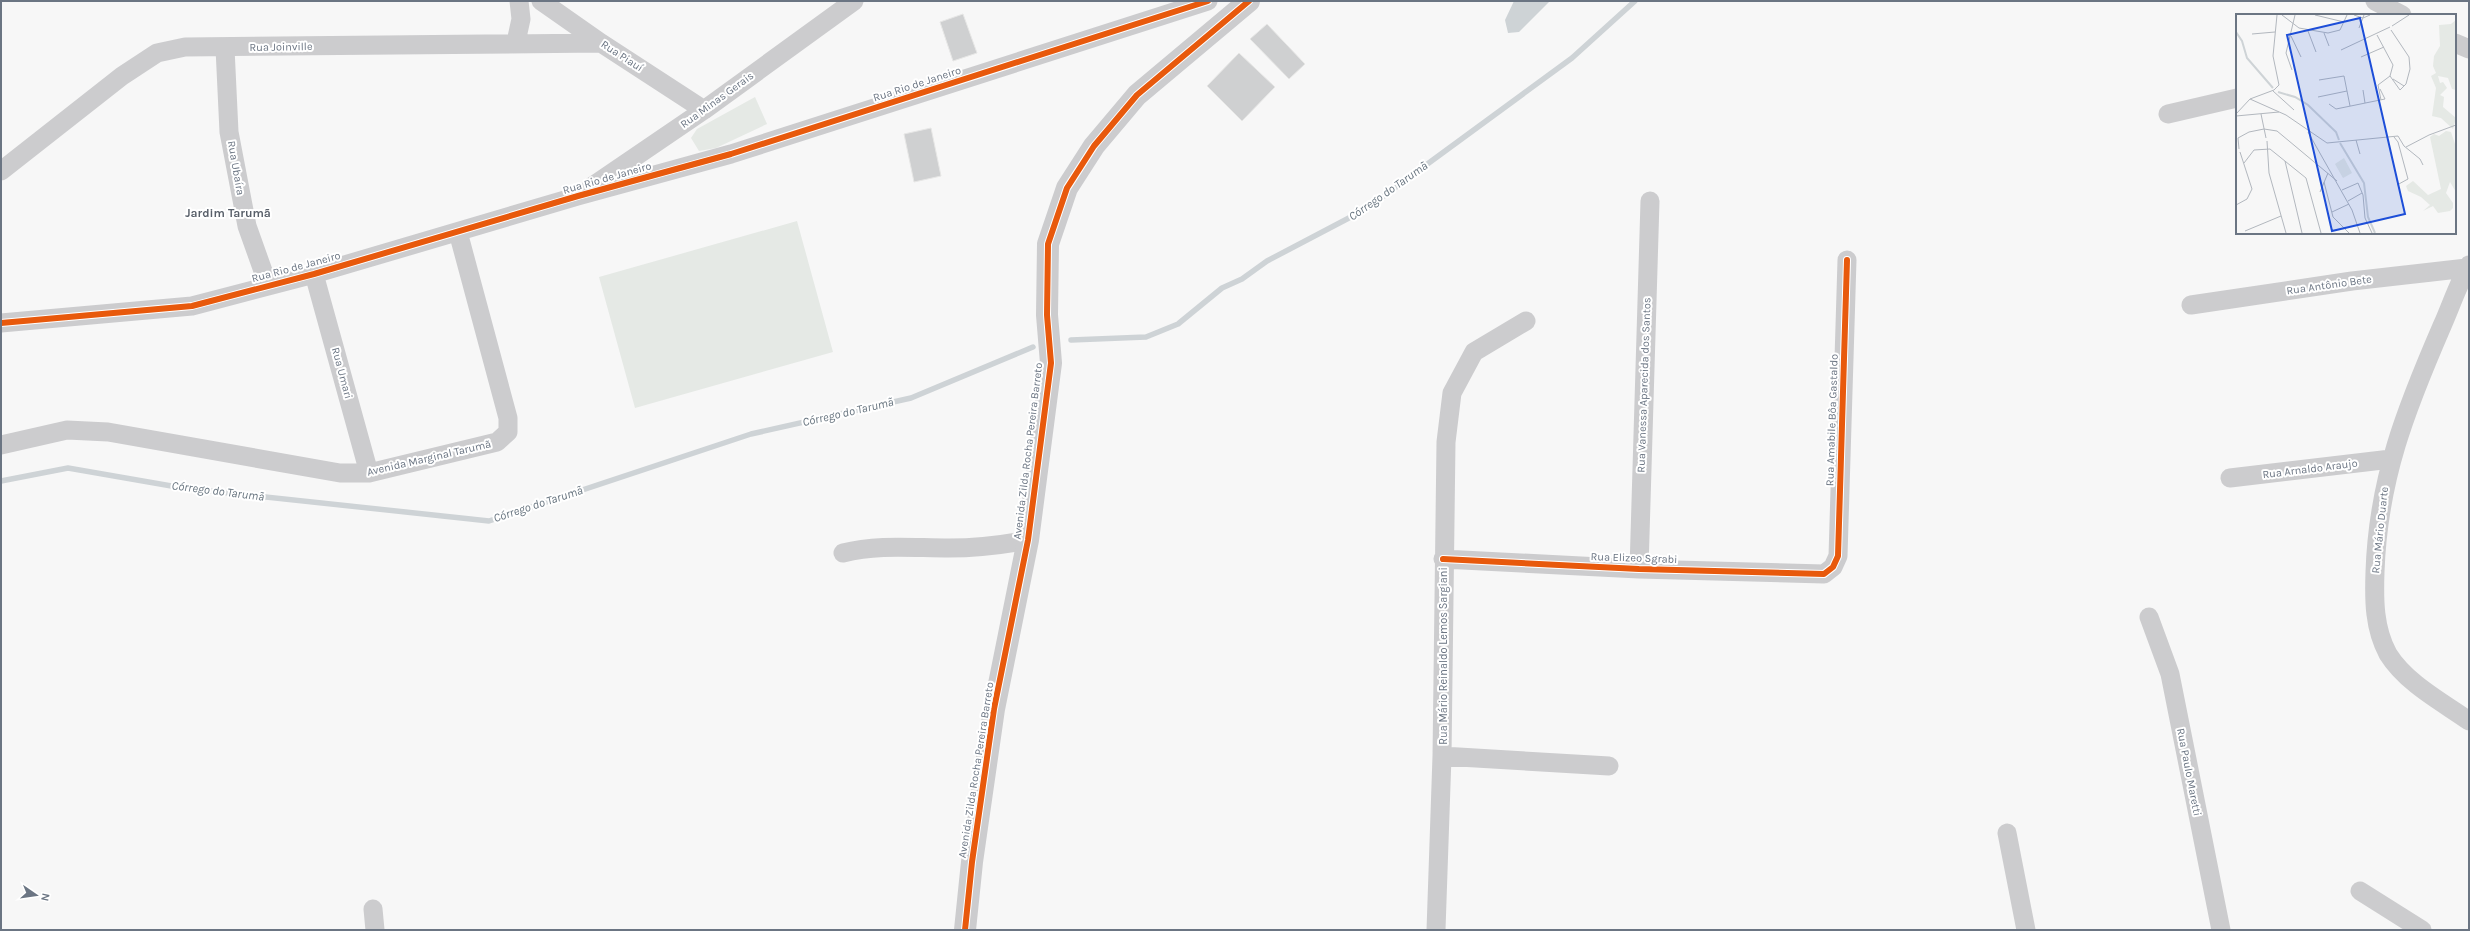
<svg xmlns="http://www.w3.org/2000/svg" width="2470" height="931" font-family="Karla,sans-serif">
  <rect width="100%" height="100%" fill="#f7f7f7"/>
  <path fill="#e5e9e5" d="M755,97L767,124L716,148L699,151L691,138L697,129Z
    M797,221L833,352L635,408L599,277Z"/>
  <path fill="#ced3d6" d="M1514,1H1550L1519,32L1508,33L1505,20Z"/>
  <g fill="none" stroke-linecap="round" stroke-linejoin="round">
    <path stroke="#ced3d6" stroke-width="5.5" d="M1071,340L1146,337L1178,324L1222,288L1242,279L1267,261L1366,209L1572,58L1635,1
      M1,481L68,468L183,488L489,521L751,434L911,398L1033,347"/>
  </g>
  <path fill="#cfd0d1" stroke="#e7e7e6" d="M963,14L977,53L953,61L940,22Z
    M1267,24L1305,64L1289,79L1250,39Z
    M1239,53L1275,87L1242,121L1207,86Z
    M931,128L941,176L914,182L904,134Z"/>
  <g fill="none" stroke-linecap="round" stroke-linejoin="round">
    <path stroke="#ccccce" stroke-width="19" d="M541,1L601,43L704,110
      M2375,1L2402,15
      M516,42L521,19L519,1
      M2455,43L2469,49
      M225,48L229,132L247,226L268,285
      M2168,114L2237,98
      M1,171L122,76L157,53L185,47L601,43
      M591,187L704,110L854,1
      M2469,265C2458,284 2451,306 2442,326C2406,409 2378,479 2375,572C2374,600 2374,628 2388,654C2406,683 2442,702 2469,721
      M314,274L369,473
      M2191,305L2352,281L2467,268
      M1,323L192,306L314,274L578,196L731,154L1208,1
      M1,445L67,430L108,432L340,473H369L497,442L508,432V418L458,232
      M2230,478L2391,459
      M843,553C878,544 913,548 949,548C976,548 1002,545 1028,540
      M1443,559L1639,569L1824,574L1833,567L1838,556L1847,260
      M1639,569L1650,201
      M2149,617L2170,674L2221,930
      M1442,756L1609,766
      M2007,833L2026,930
      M2360,891L2422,930
      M373,909L375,930
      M1436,930L1442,756L1446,442L1452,393L1474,352L1526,321"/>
    <path stroke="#ccccce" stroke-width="22" d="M965,930L972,862L994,709L1028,540L1051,363L1047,315L1048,244L1067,188L1094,146L1137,95L1249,1"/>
    <g stroke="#fff" stroke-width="8">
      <path id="cycleway" d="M1,323L192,306L314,274L578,196L731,154L1208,1
        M1443,559L1639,569L1824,574L1833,567L1838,556L1847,260
        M965,930L972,862L994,709L1028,540L1051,363L1047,315L1048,244L1067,188L1094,146L1137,95L1249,1"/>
    </g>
    <use href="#cycleway" stroke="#e8590c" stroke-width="6"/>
  </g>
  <g text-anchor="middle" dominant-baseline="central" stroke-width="4" stroke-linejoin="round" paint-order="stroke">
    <g font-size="11" fill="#6b7583" stroke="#fff">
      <text transform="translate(281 47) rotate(-1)">Rua Joinville</text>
      <text transform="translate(622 56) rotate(33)">Rua Piauí</text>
      <text transform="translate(917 84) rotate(-18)">Rua Rio de Janeiro</text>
      <text transform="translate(717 100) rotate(-36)">Rua Minas Gerais</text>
      <text transform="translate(236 168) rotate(80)">Rua Ubaíra</text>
      <text transform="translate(607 178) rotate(-16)">Rua Rio de Janeiro</text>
      <text transform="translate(296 267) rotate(-15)">Rua Rio de Janeiro</text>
      <text transform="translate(2329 285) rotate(-8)">Rua Antônio Bete</text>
      <text transform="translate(342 373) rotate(75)">Rua Umari</text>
      <text transform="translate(1644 385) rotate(-88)">Rua Vanessa Aparecida dos Santos</text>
      <text transform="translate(1832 420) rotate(-88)">Rua Amabile Bôa Gastaldo</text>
      <text transform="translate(1028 451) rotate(-83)">Avenida Zilda Rocha Pereira Barreto</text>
      <text transform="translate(429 458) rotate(-13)">Avenida Marginal Tarumã</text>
      <text transform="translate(2310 469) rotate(-7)">Rua Arnaldo Araujo</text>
      <text transform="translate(2380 530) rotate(-84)">Rua Mário Duarte</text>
      <text transform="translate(1634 558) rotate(2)">Rua Elizeo Sgrabi</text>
      <text transform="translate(1443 656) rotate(-90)">Rua Mário Reinaldo Lemos Sargiani</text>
      <text transform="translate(976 770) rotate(-81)">Avenida Zilda Rocha Pereira Barreto</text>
      <text transform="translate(2189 772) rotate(79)">Rua Paulo Maretti</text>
    </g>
    <g font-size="12" font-style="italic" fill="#67747f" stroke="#fff">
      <text transform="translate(1388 191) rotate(-35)">Córrego do Tarumã</text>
      <text transform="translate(848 412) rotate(-13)">Córrego do Tarumã</text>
      <text transform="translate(218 491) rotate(7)">Córrego do Tarumã</text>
      <text transform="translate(538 504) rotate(-18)">Córrego do Tarumã</text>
    </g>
    <g font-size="12" font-weight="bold" fill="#585f69" stroke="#fff">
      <text x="228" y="213">Jardim Tarumã</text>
    </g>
  </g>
  <g transform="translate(2236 14)">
    <rect width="220" height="220" fill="#f7f7f7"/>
    <path d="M220,6V76L216,75L212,64L202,62L204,69L207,68L211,74L204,81L208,83L207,93L220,104L217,115L205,104L196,102L200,74L195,62L200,59L197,52L198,42L204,32L203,11L215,10ZM210,117L215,118L220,133V178L214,168L210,179L217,189V194L214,197L202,199L197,192L187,197L194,191L185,183L172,177L170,172L177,167L192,181L205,175L194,123L198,120L203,122ZM108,144L116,159L107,164L99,150Z" fill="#e5e9e5"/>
    <path fill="none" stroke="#ced3d6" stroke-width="2" d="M0,18L6,27L11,44L37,74M42,78L59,83L72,91L100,118L103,126M104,129L128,169L132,203L139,219"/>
    <path fill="none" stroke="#b2b7be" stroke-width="1" d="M46,1L63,14L92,19L104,16L111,1M79,1L108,8M118,1L127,4L134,1M156,12L173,1M123,14L128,1M72,17L80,38M88,19L93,32M16,20L39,18M141,21L157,51L154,62L142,71L145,86M55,22L65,43M105,36L154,13M125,43L148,33M56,56L50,39L59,1M154,62L164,76L170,70L174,55L173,43L155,16M157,65L168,72M83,66L108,62L114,92M127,76L129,89M37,77L58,96M82,83L111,77M14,85L50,101L91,129L162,122L168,132L184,145L187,151M93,90L100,95L149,85L144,75M0,100L14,85L38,76L43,71L37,42L41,1M25,100L30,124M0,102L43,98M72,118L116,196L124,219M158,123L162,128L172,165L161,171M120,126L124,140M31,127L33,159L50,219M170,133L193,121L220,111M3,135L2,124L13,118L28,115L41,117L101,167M49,147L66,219M8,149L18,136L34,135L70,164L85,219M88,168L97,203L113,219M106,176L122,169L127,181L129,204L136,219M84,178L92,159M112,187L126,179M0,191L11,185L16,175L4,138M96,198L113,190M9,217L45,202"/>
    <path fill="#1d4ed8" fill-opacity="0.15" stroke="#1d4ed8" stroke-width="2" d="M124,4L169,200L96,217L51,21Z"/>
    <rect width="220" height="220" fill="none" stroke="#6b7583" stroke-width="2"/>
  </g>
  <rect width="2470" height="931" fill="none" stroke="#6b7583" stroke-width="4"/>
  <g transform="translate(36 895) rotate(103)" stroke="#ffffff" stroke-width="3" paint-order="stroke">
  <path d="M0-3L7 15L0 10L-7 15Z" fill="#6b7583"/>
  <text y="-6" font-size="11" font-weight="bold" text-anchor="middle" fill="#6b7583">N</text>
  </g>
</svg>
